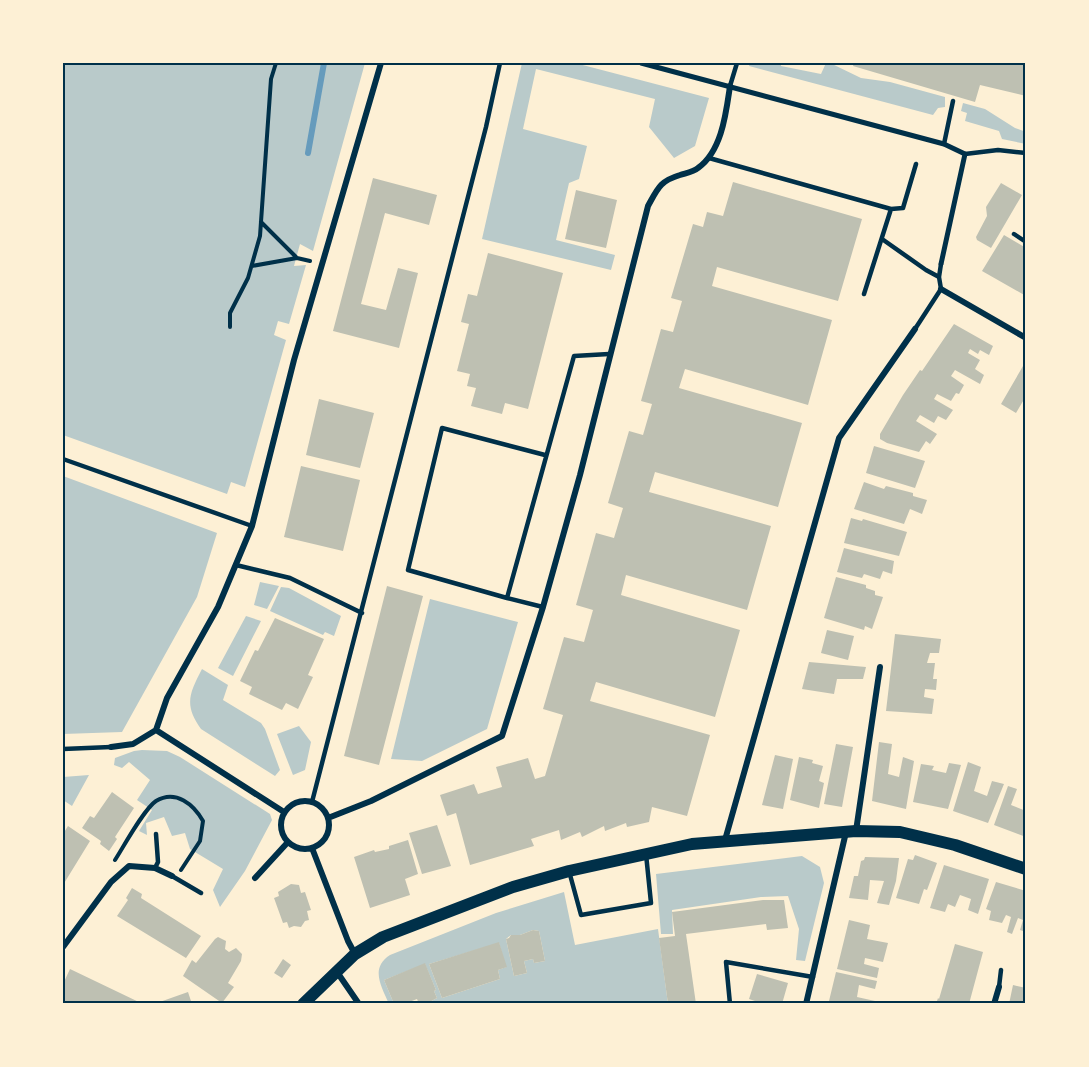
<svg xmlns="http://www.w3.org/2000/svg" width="1089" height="1067" font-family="'PT Sans',sans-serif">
  <rect width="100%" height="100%" fill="#fdf0d5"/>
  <path fill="#b9caca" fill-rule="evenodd" d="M63,63H365L313,251L300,244L294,266L306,265L289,324L278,321L274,335L286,340L245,487L231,482L227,494L63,435Z
    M522,63H575L709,98L695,146L674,158L649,127L655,99L536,69L523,129L587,146L579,179L569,183L556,240L615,255L611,270L482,239Z
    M750,63H781V66L821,74L826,63H830L861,78L890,82L945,97V107L938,108L933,115L749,66Z
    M963,103L985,109L1015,128L1026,132V144L1002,139L999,131L965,121L967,113L961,111Z
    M63,476L217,533L197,597L122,732L63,734Z
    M260,582L279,586L267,609L254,605Z
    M281,587L289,588L341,616L334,636L325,632L323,635L270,611Z
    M430,599L518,622L487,729L422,761L391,759Z
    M246,616L261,621L233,676L218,668Z
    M202,669L228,685L223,700L261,723L265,729L280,770L275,776L201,729C184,705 189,694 202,669Z
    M299,726L311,742L305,770L293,775L277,734Z
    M142,750L167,751L180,757L270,814L272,820L245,871L220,907L213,890L223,869L190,849L185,833L172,836L164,817L146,823L147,835L139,831L152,810L137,800L150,780L129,762L122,768L114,765L115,758L134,751Z
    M89,775L72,806L63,800V777Z
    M802,856L820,867L824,883L805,961L796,960L799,929L788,896L761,897L672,910L673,934H661L656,874Z
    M564,892L575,945L658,929L668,1004H426L437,998L434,991L436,990L425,964L384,980L394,1004H389C381,986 370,968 390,955L496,913ZM533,930L539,931L545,961L534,963L533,959L524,961L527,973L514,976L506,939L511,935H520ZM499,943L506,967L498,970L500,979L442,998L429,964Z"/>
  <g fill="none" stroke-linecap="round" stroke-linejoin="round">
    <path stroke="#669bbc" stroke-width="6" d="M308,153L324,63"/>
  </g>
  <path fill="#bec0b2" d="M854,63H1026V96L980,85L975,102L853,66Z
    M373,178L437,195L429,225L385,213L361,304L386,310L398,268L418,273L399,348L333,331Z
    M733,182L862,219L838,301L717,267L712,286L832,320L808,405L685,369L679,388L802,423L778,507L655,472L649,492L771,526L747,610L626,575L621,595L740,630L715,717L596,682L590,701L710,735L687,816L652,807L649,822L627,827L626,823L605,831L604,826L582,837L580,832L561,840L559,830L531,839L534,846L470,865L456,813L447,816L440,795L474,784L478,794L502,787L496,767L528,758L535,779L545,776L563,715L543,709L564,637L584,642L593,610L576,605L596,533L614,538L623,508L608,503L629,431L643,435L652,404L641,401L661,329L673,332L682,301L671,298L693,224L703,227L707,212L723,216Z
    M1001,183L1022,195L991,248L977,240L976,237L987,216L986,207Z
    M576,190L617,200L606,248L565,239Z
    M1004,235L1026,248V296L982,271Z
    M488,253L563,273L528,409L505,403L502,414L471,406L476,388L467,386L470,374L457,371L469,324L461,322L468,294L477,296Z
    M954,324L993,346L989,355L980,350L978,354L970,349L968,353L980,360L975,369L984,375L980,384L955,370L951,376L964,385L959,394L956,393L951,401L937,394L934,399L953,410L946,420L938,416L934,423L920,415L916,421L937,434L930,444L926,441L919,452L887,443L880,439V434L903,395L920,370L922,371Z
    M1023,366L1026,367V396L1016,413L1001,404Z
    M319,399L374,413L360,468L306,455Z
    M874,446L925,461L915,488L866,473Z
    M301,466L360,480L343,551L284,537Z
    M864,482L884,489L886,486L913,493V496L927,500L922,514L910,509L904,524L854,509Z
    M851,518L862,521L863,519L907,532L899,556L844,543Z
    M844,548L894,561L892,574L883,571L880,579L864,574L862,578L837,572Z
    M836,577L866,585V588L875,591V595L883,597L872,629L865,626L864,630L824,618Z
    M387,586L423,596L379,765L344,756Z
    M275,618L324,639L308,675L313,677L298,709L286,703L282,710L249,694L252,687L240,681L255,650L258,651Z
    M827,630L854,636L848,660L821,653Z
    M895,634L941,639L939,653H930L927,663H935L933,679H937L936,690L925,689L924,697L934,699L932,714L886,711Z
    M809,662L866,667L863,679H837L834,694L802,689Z
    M879,742L892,744L888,774L899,777L903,757L914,761L906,809L872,801Z
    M836,744L853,747L842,807L824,804Z
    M775,755L793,759L783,809L762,805Z
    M799,757L813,760L812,763L823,766L819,781L824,783L819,808L790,800Z
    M968,762L981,767L974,791L987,796L992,781L1004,784L988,823L953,811Z
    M949,763L961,765L948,809L913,802L921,764L934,766L932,770L946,773Z
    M1008,786L1017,789L1011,805L1026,811V837L994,825Z
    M112,792L134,808L115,837L117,839L109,851L100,844L101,841L82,828L90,816L94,818Z
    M437,825L451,866L422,874L409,833Z
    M68,826L90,841L63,885V834Z
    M408,840L418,874L405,879L410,895L370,908L354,857L374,850L375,852L389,849V846Z
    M915,855L937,863L927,890L924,889L919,904L896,898L908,859L913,860Z
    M865,857L899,858L896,881L889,905L877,903L884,881L870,880L868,900L849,898L854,876H858L861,861L864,860Z
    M944,865L989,879L978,914L968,910L971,899L960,895L955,907L948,904L945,912L930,908Z
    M996,882L1026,891V932L1020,930L1023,920L1018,918L1012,934L1007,932L1011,917L1006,915L1002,923L989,920L991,911L986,909Z
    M291,884L299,885L301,893L305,892L311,910L307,911L309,920L305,921L301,927L294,926L289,928L287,922L283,923L274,898L279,896L278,892Z
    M132,888L142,894L141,898L201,936L186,958L117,916L128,900L126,898Z
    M763,900H784L788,928L767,930L766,924L686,934L696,1004H668L659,938L675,936L672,912Z
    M849,920L870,925L867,939L888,943L883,962L865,958L864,964L879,968L877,978L837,969Z
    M533,930L539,931L545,961L534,963L533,959L524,961L527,973L514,976L506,939L509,938L511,935H520Z
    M218,937L226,941L225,949L229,952L236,948L242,954L241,961L228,983L234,987L222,1003L183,976L192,960L196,963L215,939Z
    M499,942L507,967L498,970L500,979L442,998L429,964Z
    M955,944L983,952L969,1004H936L938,998L939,999Z
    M283,959L291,965L282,978L274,973Z
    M425,963L436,990L434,991L437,998L426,1004H419L417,999L404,1004H394L384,980Z
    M70,969L143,1004H67L63,1002V984Z
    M836,972L877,981L875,989L859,985L857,997L875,1001L874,1004H845L829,1001Z
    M757,974L788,983L782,1004H754L755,1001L749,999Z
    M1013,985L1026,988V1004H1009Z
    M188,992L192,1004H154Z"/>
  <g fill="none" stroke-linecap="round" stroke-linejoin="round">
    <path stroke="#003049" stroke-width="4" d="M261,222L296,257
      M252,266L297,258L310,261
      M230,327V313L248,278L260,236L271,79L276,63
      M115,860C124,846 144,809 156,801C176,789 194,805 203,821L200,841L181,870"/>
    <path stroke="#003049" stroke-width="4.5" d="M730,86L737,63
      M944,144L953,101
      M965,154L998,150L1026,153
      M709,158L891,209L864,294
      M891,209L903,208L916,164
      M1014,234L1026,242
      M882,239L926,270L939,277
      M915,329L941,289L939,277L941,264
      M63,459L252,526
      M236,565L290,578L362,613
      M507,598L408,570L442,428L545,455
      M543,607L507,598L574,356L609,354
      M63,749L111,747
      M312,802L486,127L500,63
      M155,868L158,862L156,834
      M569,871L581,915L651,903L646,854
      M172,876L201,893
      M999,987L1001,970
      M730,1004L726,962L813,977"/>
    <path stroke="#003049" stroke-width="5" d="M641,63L944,144L965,154L941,264"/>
    <path stroke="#003049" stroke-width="6" d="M941,289L1026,338
      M156,730L167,698L218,607L252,526L294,360L381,63
      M111,747L133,744L156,730L284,812
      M281 825a24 24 0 1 1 48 0a24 24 0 1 1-48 0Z
      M328,818L371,801L502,736L543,607L580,475L648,206C658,188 660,181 680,175C686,173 693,172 698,168C722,151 726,113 730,86
      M856,831L880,667
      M725,840L839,438L915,329
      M312,848L348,941L355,954
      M255,878L288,842
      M63,947L111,882L129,866L155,868L172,876
      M337,972L359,1004
      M806,1004L846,832
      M994,1004L999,987"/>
    <path stroke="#003049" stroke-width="12" d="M303,1004L355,954L383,937L513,887L569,871L692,844L856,831L900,832L955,845L1026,869"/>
  </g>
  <rect width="1089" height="1067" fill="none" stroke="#fdf0d5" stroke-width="129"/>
  <rect x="64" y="64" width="960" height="938" fill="none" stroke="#003049" stroke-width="2"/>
</svg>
